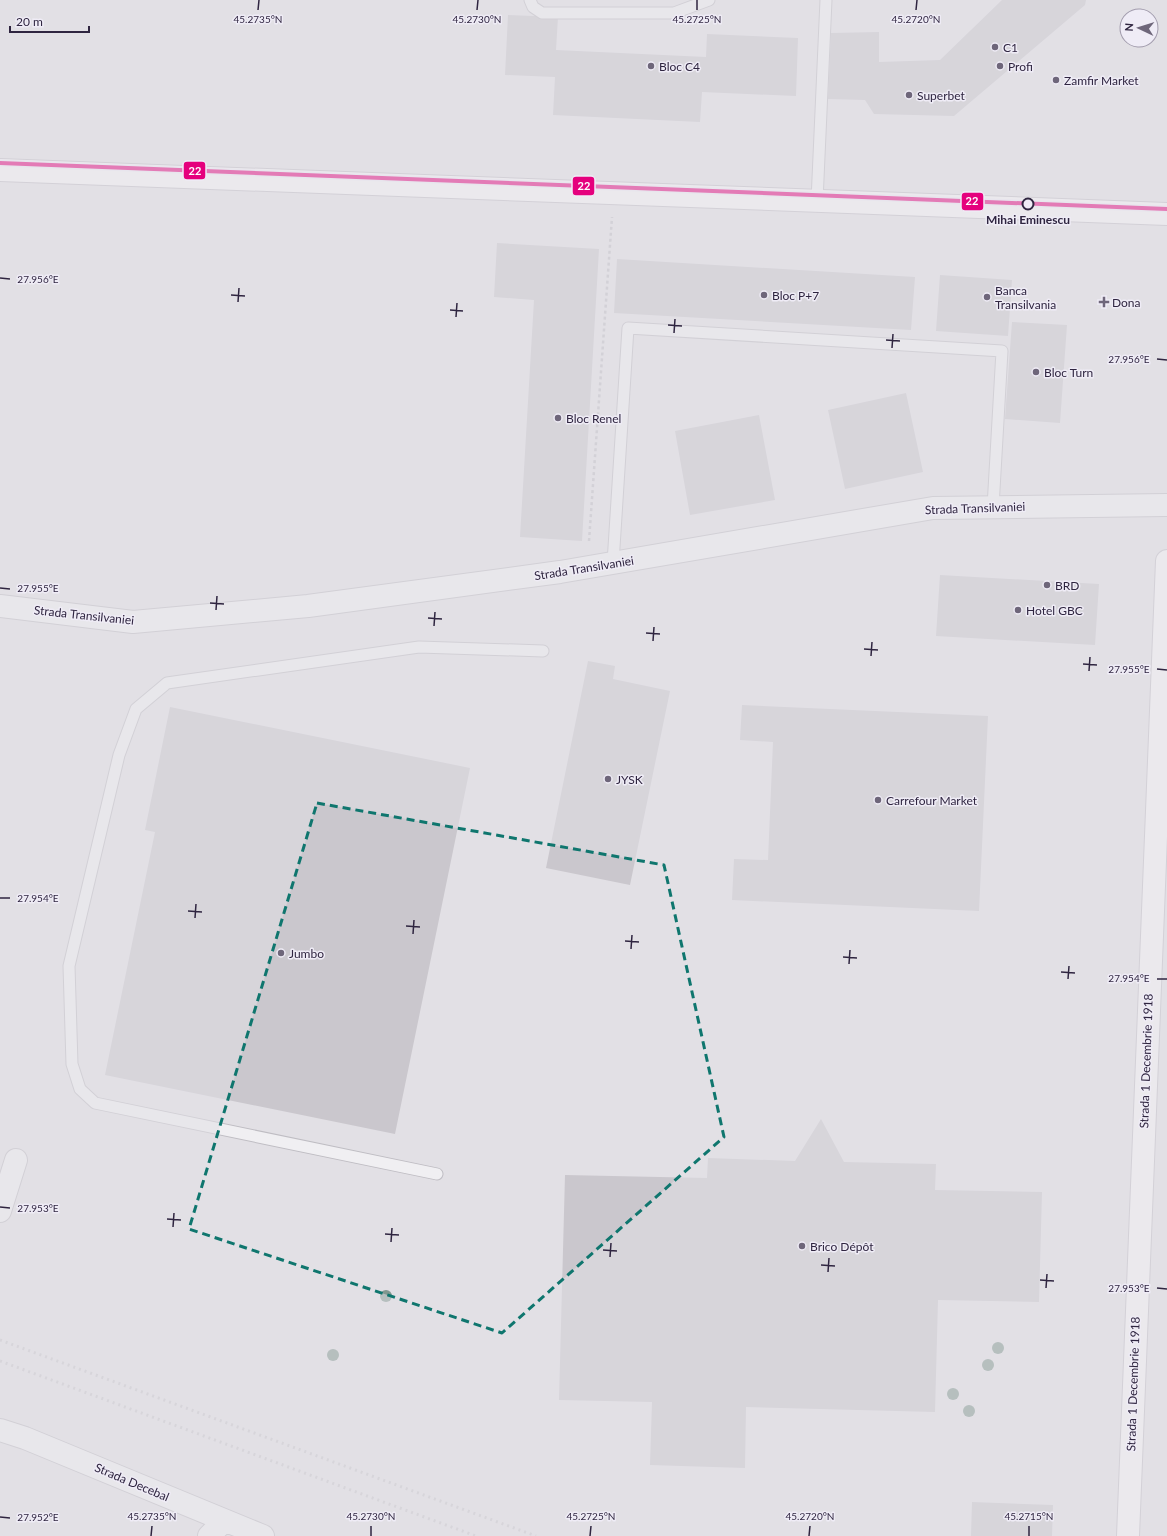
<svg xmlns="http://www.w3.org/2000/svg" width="1167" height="1536" font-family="Lato,sans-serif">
  <rect width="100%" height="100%" fill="#e2e0e5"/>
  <path fill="#cac7cd" d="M1002,0H1086L1085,5L954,116L874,114L865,100L828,99L831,33L879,32V62L940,60Z
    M508,15L558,17L556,50L706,57L707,34L798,38L796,96L702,92L700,122L553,115L555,77L505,75Z
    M497,243L599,249L582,541L520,537L534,300L494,297Z
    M617,259L915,277L911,330L614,313Z
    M940,275L1012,280L1008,336L936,331Z
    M1012,322L1067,325L1060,423L1005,419Z
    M906,393L923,472L845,489L828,410Z
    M759,415L775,500L690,515L675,431Z
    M940,575L1099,584L1095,645L936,636Z
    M588,661L615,666L613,679L670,691L630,885L546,868Z
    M742,705L988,716L979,911L732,900L734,859L768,860L773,742L740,740Z
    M170,707L470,768L395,1134L105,1075L155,832L145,830Z
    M821,1119L844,1162L936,1164L935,1190L1042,1192L1039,1302L938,1300L935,1412L746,1407L745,1468L650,1465L652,1402L559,1400L565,1175L707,1178L708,1158L795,1161Z
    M972,1502L1053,1505L1052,1536H971Z"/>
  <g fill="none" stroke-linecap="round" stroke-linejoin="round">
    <g stroke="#bfbdc3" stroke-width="13">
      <path id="lane" d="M530,0L533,7L542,13H674L709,0
        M817,201L826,0
        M613,563L628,328L1002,351L993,507
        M437,1174L95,1103L80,1089L72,1064L69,966L119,755L136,709L167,683L419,647L543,651"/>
    </g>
    <g stroke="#bfbdc3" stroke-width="24">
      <path id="street" d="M0,606L133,622L308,606L560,572L933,508L1167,505
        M0,1211L16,1160
        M0,1430L25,1438L263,1536
        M209,1536L224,1521"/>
    </g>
    <g stroke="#c2bec6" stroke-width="24">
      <path id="primary" d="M0,170L1167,214
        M1128,1536L1167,561"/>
    </g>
    <path stroke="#c0bfc5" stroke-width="2.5" stroke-dasharray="3 3" stroke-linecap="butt" d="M589,541L612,217"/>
    <use href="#lane" stroke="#f0eff2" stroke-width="11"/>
    <use href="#street" stroke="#f0eff2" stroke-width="22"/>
    <use href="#primary" stroke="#f5f4f6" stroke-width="22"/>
    <path stroke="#cac8cd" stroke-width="3" stroke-dasharray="2 4" stroke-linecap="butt" d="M0,1340L536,1536
      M0,1361L476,1536"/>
    <g stroke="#efecf6" stroke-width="7">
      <path id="tram-1" d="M0,163L1167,209"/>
    </g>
    <use href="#tram-1" stroke="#e5007d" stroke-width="4"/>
  </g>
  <g fill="#81978f">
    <circle cx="386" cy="1296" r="6"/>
    <circle cx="998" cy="1348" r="6"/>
    <circle cx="333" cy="1355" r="6"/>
    <circle cx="988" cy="1365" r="6"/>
    <circle cx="953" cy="1394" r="6"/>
    <circle cx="969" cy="1411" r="6"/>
  </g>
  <path d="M0 0H1167V1536H0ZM317,803L664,865L724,1137L502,1333L189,1229Z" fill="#e2e0e5" fill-opacity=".55" fill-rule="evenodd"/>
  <path fill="none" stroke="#0f766e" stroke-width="3" stroke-dasharray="8 5" stroke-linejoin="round" d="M317,803L664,865L724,1137L502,1333L189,1229Z"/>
  <path fill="none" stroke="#2f2540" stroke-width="1.5" d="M258,10L259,0M477,10L478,0M697,10V0M916,10L917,0M0,278L10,279M231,295L245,296M238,302L239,288M450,310L463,311M456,317L457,303M668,325L682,326M674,333L675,319M886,340L900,341M892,348L893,334M1157,359L1167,360M0,588L10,589M210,603L224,604M216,610L217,596M428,618L442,619M434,626L435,612M646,633L660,634M653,641L654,627M864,649L878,650M871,656L872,642M1083,664L1097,665M1157,669L1167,670M1089,671L1090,657M0,898H10M188,911L202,912M195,918L196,904M406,926L420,927M413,934L414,920M625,941L639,942M631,949L632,935M843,957L857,958M849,964L850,950M1061,972L1075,973M1068,979L1069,966M1157,979H1167M0,1207L10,1208M167,1219L181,1220M173,1227L174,1213M385,1234L399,1235M391,1242L392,1228M603,1250L617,1251M610,1257L611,1243M821,1265L835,1266M828,1272L829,1258M1040,1280L1054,1281M1046,1288L1047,1274M1157,1288L1167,1289M0,1517L10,1518M151,1536L152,1526M371,1536V1526M590,1536L591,1526M809,1536L810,1526M1029,1536V1526"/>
  <g fill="#6e667a" stroke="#efecf6" stroke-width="1.5">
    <circle cx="995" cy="47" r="4"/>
    <circle cx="651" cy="66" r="4"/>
    <circle cx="1000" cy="66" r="4"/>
    <circle cx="1056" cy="80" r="4"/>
    <circle cx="909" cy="95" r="4"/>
    <circle cx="764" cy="295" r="4"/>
    <circle cx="987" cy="297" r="4"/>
    <path d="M1102 296h4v4h4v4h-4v4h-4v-4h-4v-4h4z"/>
    <circle cx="1036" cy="372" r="4"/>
    <circle cx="558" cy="418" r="4"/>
    <circle cx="1047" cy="585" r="4"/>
    <circle cx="1018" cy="610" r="4"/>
    <circle cx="608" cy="779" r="4"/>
    <circle cx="878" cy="800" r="4"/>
    <circle cx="281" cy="953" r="4"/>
    <circle cx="802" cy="1246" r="4"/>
  </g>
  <circle fill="#efecf6" stroke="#2f2540" stroke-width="2" cx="1028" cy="204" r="5.5"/>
  <g text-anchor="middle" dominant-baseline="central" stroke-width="3" stroke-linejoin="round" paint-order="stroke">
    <g font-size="12" fill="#2f2540" stroke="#efecf6" text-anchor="start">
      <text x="1003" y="47">C1</text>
      <text x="659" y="66">Bloc C4</text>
      <text x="1008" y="66">Profi</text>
      <text x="1064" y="80">Zamfir Market</text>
      <text x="917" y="95">Superbet</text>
      <text x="995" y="290">Banca<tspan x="995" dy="14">Transilvania</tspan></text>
      <text x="772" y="295">Bloc P+7</text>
      <text x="1112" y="302">Dona</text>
      <text x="1044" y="372">Bloc Turn</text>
      <text x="566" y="418">Bloc Renel</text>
      <text x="1055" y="585">BRD</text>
      <text x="1026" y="610">Hotel GBC</text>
      <text x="616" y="779">JYSK</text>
      <text x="886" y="800">Carrefour Market</text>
      <text x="289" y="953">Jumbo</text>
      <text x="810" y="1246">Brico Dépôt</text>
    </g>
    <g font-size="12" font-weight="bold" fill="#2f2540" stroke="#efecf6">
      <text x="1028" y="219">Mihai Eminescu</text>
    </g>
    <g font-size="12" fill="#2f2540" stroke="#efecf6">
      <text transform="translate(975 508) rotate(-2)">Strada Transilvaniei</text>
      <text transform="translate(584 568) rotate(-9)">Strada Transilvaniei</text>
      <text transform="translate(84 615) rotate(6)">Strada Transilvaniei</text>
      <text transform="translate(1146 1061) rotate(-88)">Strada 1 Decembrie 1918</text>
      <text transform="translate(1133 1384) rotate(-88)">Strada 1 Decembrie 1918</text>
      <text transform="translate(132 1482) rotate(23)">Strada Decebal</text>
    </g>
  </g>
  <g font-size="10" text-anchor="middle" fill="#2f2540" stroke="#efecf6" stroke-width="3" stroke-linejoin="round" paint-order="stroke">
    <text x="697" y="23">45.2725°N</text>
    <text x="258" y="23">45.2735°N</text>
    <text x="477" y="23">45.2730°N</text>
    <text x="916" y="23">45.2720°N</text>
    <text x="38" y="283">27.956°E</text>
    <text x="1129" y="363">27.956°E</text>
    <text x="38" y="592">27.955°E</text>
    <text x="1129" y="673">27.955°E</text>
    <text x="38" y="902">27.954°E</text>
    <text x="1129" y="982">27.954°E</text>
    <text x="38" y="1212">27.953°E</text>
    <text x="1129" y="1292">27.953°E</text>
    <text x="152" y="1520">45.2735°N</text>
    <text x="371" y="1520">45.2730°N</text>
    <text x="591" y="1520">45.2725°N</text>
    <text x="810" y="1520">45.2720°N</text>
    <text x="1029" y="1520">45.2715°N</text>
    <text x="38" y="1521">27.952°E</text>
  </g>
  <g stroke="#efecf6" stroke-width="1.5">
    <rect x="183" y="161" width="23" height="19" rx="4" fill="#e5007d"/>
    <rect x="572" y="176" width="23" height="20" rx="4" fill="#e5007d"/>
    <rect x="961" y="192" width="23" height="19" rx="4" fill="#e5007d"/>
  </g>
  <g font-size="11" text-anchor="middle" font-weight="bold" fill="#fff">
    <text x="195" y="175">22</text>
    <text x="584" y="190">22</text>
    <text x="972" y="205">22</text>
  </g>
  <g transform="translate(1139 28) rotate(274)"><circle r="19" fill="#efecf6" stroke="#a29cad"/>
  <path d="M0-3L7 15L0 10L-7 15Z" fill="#6e667a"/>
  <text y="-6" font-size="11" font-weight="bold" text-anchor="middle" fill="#2f2540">N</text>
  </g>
  <path d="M10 26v6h79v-6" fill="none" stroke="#2f2540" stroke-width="2"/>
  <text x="16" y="26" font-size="12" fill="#2f2540" stroke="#efecf6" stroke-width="3" paint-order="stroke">20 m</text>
</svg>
